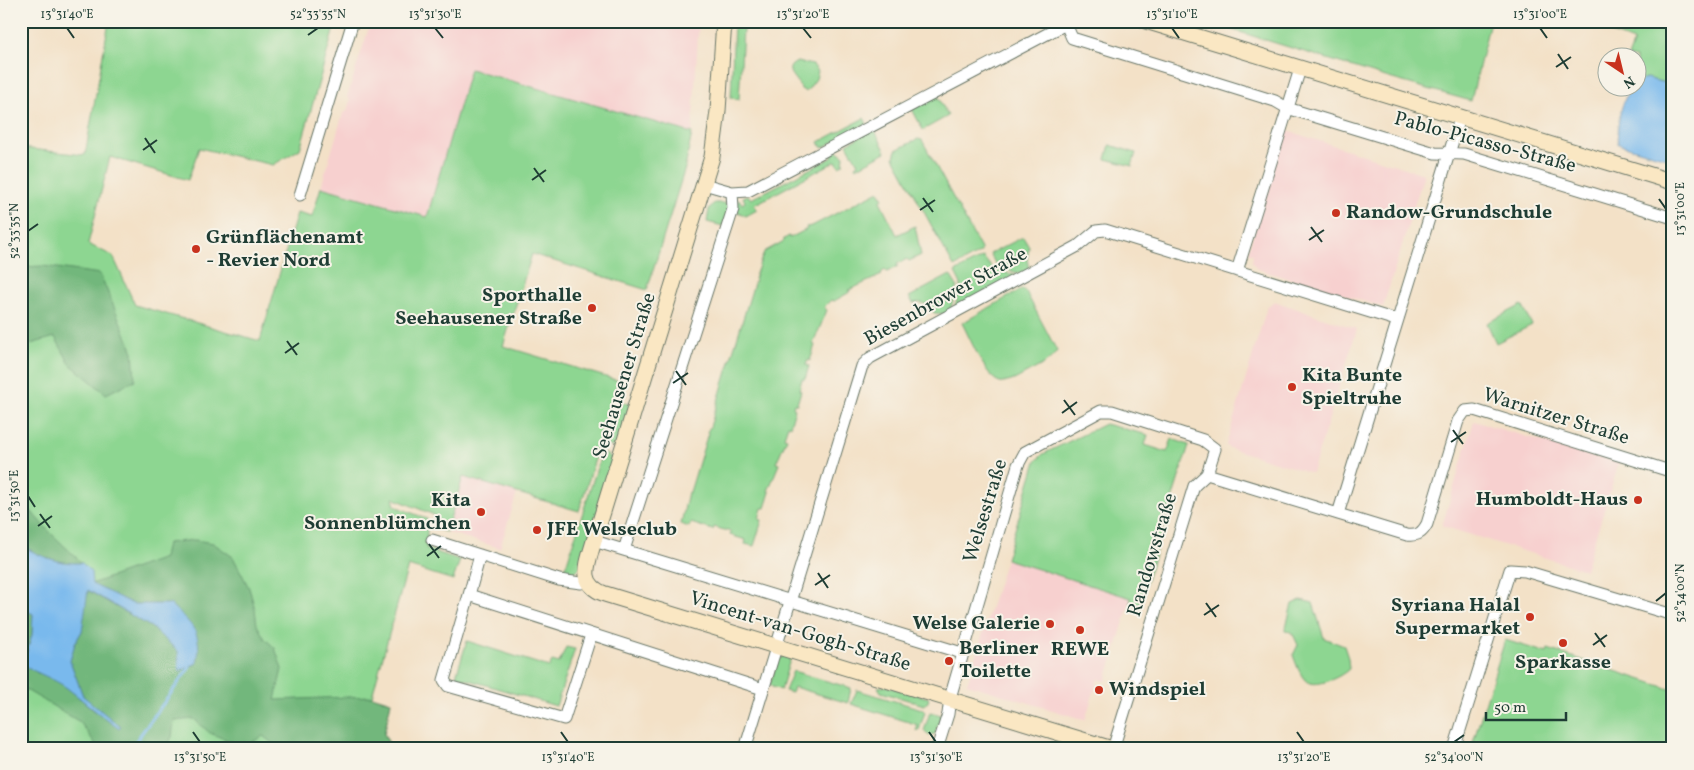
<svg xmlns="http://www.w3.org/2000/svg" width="1694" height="770" font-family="Vollkorn,serif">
  <rect width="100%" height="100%" fill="#f7f3e8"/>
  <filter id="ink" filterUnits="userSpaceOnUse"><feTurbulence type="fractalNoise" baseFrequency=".02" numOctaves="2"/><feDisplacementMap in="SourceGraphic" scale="10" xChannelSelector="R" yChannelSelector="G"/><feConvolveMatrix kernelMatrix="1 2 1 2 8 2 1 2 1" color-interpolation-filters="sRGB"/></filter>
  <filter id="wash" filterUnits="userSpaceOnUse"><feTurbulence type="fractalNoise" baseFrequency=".0096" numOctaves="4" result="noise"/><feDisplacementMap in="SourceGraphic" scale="20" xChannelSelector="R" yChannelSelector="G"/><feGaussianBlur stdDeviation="1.12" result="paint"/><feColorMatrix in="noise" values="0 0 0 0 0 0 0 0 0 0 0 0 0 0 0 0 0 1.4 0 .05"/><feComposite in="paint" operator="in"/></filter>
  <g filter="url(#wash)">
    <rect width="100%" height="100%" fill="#f3e1c7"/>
    <path fill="#f7d0cf" d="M371,21H699L692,133L470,69L427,217L321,187L343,113L347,111L350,100L347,97Z
      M1285,130L1424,174L1383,307L1257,269L1252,262L1253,254L1248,252Z
      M1274,301L1357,329L1312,473L1229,448L1226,445L1267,307Z
      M1474,421L1598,458L1600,454L1620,460L1585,570L1442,526Z
      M463,477L517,493L500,548L446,532Z
      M1006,559L1131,598L1106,681L1098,679L1085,720L967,684Z"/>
    <path fill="#8dd691" stroke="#568a62" d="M109,21H336L300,149L273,165L199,148L188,180L110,157L88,244L113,256L135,305L260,341L297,213L312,217L321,187L427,217L470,69L692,133L685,168L647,290L532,254L503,346L619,381L579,511L463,477L446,532L435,529L434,515L393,498L395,506L427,519V549L460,560L453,580L408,566L372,696L391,702L384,734L392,749H21V148L85,155Z
      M734,21H757L743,29L739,99L731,98Z
      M1204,21H1490L1471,101L1389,78Z
      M1577,21H1673V85L1646,78L1637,81L1636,58L1628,57L1634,41Z
      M797,62L813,65L818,71L816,79L806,92L801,89C798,79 780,70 797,62Z
      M937,95L948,116L923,130L912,109Z
      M864,118L867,124L822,148L819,142Z
      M874,129L886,152L856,168L855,166L858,164L847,144Z
      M918,139L922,140L981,249V252L954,267L894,157L896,150Z
      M1110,145L1136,153L1132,166L1106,159Z
      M836,150L844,156L843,164L839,166L836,161L754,205L757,210L746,216L738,212L737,202L739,199L742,204L745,202L743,197L748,195L751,199L833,157L831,152Z
      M879,191L883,199L880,201L897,235L915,226L921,255L909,261L907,259L897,264L898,266L887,272L885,270L881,273L882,275L849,290L850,292L834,301L831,300L824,307L827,310L813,344L815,345L810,361L808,360L806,365L809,366L805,379H802L799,390L801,391L797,404H794L793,408L795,409L790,426L788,425L784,437L787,438L776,463L779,464L768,491L770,492L765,508H762L759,519L762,520L754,546L745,544L746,540L730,535L731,532L714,527L713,530L691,523L689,527L681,524L688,492H690L708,433L707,432L710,427L755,280L754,279L764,252L784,241V239L789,236L790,238L807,229L806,227L812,226Z
      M714,203H725L730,207L723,226L707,222L709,209Z
      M1023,237L1029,247L1027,259L1029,269L1020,274L996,265L990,254Z
      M983,257L992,268L1016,276L955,307L961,284L955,272Z
      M950,275L957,286L950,311L945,314L934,313C929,305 923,301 913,303L909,297Z
      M1022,289L1026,292L1057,351C1049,363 1038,367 1025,374C1018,378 1009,384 1000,382C987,380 969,336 962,323Z
      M1522,305L1532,325L1496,343L1487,323Z
      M618,401L631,405L618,447L604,446Z
      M1105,424L1148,435L1145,445L1167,452L1172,439L1189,445L1139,606L1130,603L1131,598L1006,559L1036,461L1043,454Z
      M602,452L614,459L581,567L572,574L563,575Z
      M1301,600L1313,603L1324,638L1344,646L1348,658L1349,669C1341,677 1314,690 1305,680C1299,673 1296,663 1293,655L1298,645L1292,632L1285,631L1292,604Z
      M1505,640L1547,653L1548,649L1673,690V749H1471Z
      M467,641L549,667L552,661L559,663L566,647L575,649L556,706L456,676Z
      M785,655L791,656L781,690L772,687L770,684L778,660Z
      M793,671L851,688L848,703L794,687L792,693L785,691Z
      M886,686L929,698L928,702L924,705L881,692L878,687Z
      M857,690L922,709L925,712L919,730L916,731L918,725L851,704Z
      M930,712L941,715L935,734L930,735L924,731Z"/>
    <path fill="#72b77b" stroke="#487a58" d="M43,266L100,274L133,352L135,380L106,394L70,364L55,337L24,346L21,354V267Z
      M21,495C30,516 65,546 82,563C59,564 41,557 21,545Z
      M195,540L213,543L233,557L249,588L255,609L257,625L265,639L275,648L282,669L275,700L372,696L391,702L384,734L392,749H280L263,736L244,747L210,733L194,719L174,721L172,737L165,749H99L80,722L21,687V608L33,614L32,635L23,659L37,673C56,674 81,700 96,712L98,710L83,696L70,661L75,643L82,631L87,590L151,627L179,651V672L197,663L170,604H133L91,584L164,558L167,543Z"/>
    <path fill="#79b9ed" stroke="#4c7b90" d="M1646,78L1673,85V160L1618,144C1616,124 1621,105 1630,88H1636L1637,82Z
      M21,545C41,557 59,564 82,563L91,572L92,584L133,604H170C192,625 203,631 197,663L179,672L178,651L151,627L88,590L82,631L75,643L70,661L83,696L121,727L119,729C101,716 85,702 67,688C53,678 38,674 23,665L32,635L33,614L21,608Z"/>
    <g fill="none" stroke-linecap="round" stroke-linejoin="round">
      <path stroke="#79b9ed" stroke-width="3" d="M130,749L190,667"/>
    </g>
  </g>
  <g filter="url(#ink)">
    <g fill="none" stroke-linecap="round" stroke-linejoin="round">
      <g stroke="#697667" stroke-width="13">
        <path id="street" d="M1066,24L1072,38L1275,101L1287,108L1435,153L1464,154L1673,218
          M704,184L732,192L748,191L1066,24L1067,21
          M300,195L353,21
          M1237,271L1300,69
          M1338,514L1460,118
          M432,540L559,580L581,583L587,580
          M594,541L962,653
          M624,550L733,209L732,192
          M480,555L469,595L763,689
          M469,595L444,680L448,686L564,719L591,635
          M745,749L862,366L870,358L1078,246L1096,231L1105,230L1396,320
          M937,749L948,714L950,698L1018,465L1025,452L1101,411H1112L1203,440L1215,449L1207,474
          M1113,749L1194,486L1207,474L1407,535C1418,536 1422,533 1427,524L1458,421L1465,411L1474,410L1673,472
          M1454,749L1510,570L1525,571L1673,615"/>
      </g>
      <g stroke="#697667" stroke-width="17">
        <path id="secondary" d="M724,21L718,111L712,157L594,541C588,563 577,584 605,594L1112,749
          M1146,21L1673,182"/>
      </g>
      <use href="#street" stroke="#fff" stroke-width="11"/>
      <use href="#secondary" stroke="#fae7c3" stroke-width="15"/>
    </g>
  </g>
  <path fill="none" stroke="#1f3d34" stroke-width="2" d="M67,28L74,38M435,28L443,38M803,28L811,38M1172,28L1179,38M1540,28L1547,38M308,35L318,28M1558,54L1568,69M1556,67L1571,57M145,138L155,153M143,150L157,140M534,168L544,182M532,180L546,170M923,198L933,212M1659,199L1666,209M920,210L935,200M1311,227L1322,242M28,231L38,224M1309,240L1324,230M287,341L297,355M285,353L299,343M676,371L686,385M673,383L688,373M1064,400L1075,415M1062,413L1077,402M1453,430L1463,444M1451,442L1466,432M28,496L35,507M40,514L50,528M38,526L52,516M429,544L439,558M427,556L441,546M818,573L828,588M815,585L830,575M1656,601L1666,593M1206,603L1216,617M1204,615L1219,605M1595,633L1605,647M1593,645L1607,635M193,732L200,742M561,732L568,742M929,732L936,742M1297,732L1304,742M1454,742L1464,735"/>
  <g fill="#c8321e" stroke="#f7f3e8" stroke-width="2">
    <circle cx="1336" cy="213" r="5"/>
    <circle cx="196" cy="249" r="5"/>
    <circle cx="592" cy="308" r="5"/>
    <circle cx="1292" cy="387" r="5"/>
    <circle cx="1638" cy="500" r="5"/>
    <circle cx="481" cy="512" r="5"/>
    <circle cx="537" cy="530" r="5"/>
    <circle cx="1530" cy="617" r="5"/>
    <circle cx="1050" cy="624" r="5"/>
    <circle cx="1080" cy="630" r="5"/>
    <circle cx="1563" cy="643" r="5"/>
    <circle cx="949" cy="661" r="5"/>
    <circle cx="1099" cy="690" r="5"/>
  </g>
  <g text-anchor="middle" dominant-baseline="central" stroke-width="4" stroke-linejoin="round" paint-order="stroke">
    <g font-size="20" fill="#1f3d34" stroke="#f7f3e8">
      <text transform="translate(1485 143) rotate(15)">Pablo-Picasso-Straße</text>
      <text transform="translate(946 297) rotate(-29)">Biesenbrower Straße</text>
      <text transform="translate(625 376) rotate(-73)">Seehausener Straße</text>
      <text transform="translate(1556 417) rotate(17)">Warnitzer Straße</text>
      <text transform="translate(986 511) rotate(-73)">Welsestraße</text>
      <text transform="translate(1153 555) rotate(-73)">Randowstraße</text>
      <text transform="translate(800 632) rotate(17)">Vincent-van-Gogh-Straße</text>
    </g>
    <g font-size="20" font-weight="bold" fill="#1f3d34" stroke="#f7f3e8" text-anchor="start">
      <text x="1346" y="213">Randow-Grundschule</text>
      <text x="206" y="238">Grünflächenamt<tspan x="206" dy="23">- Revier Nord</tspan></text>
      <text x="582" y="296" text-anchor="end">Sporthalle<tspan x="582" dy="23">Seehausener Straße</tspan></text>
      <text x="1302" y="376">Kita Bunte<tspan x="1302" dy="23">Spieltruhe</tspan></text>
      <text x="1628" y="500" text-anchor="end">Humboldt-Haus</text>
      <text x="471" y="501" text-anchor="end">Kita<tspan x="471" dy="23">Sonnenblümchen</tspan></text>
      <text x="547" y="530">JFE Welseclub</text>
      <text x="1520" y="606" text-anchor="end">Syriana Halal<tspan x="1520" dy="23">Supermarket</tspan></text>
      <text x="1040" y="624" text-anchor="end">Welse Galerie</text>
      <text x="959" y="649">Berliner<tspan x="959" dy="23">Toilette</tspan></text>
      <text x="1080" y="650" text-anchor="middle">REWE</text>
      <text x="1563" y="663" text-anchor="middle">Sparkasse</text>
      <text x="1109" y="690">Windspiel</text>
    </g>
  </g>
  <rect width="1694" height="770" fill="none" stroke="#f7f3e8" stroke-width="55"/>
  <g transform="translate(1622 72) rotate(145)"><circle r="24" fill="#f7f3e8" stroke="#a1aaa0"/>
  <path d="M0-4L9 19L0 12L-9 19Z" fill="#c8321e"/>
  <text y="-8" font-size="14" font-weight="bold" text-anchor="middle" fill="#1f3d34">N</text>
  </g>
  <path d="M1486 712v8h80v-8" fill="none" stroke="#1f3d34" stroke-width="2.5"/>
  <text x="1494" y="712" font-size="15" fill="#1f3d34" stroke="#f7f3e8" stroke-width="4" paint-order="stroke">50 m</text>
  <rect x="28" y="28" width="1638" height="714" fill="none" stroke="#1f3d34" stroke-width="2"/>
  <g font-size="12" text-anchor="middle" fill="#1f3d34">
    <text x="67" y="18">13°31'40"E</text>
    <text x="318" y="18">52°33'35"N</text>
    <text x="435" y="18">13°31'30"E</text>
    <text x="803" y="18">13°31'20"E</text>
    <text x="1172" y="18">13°31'10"E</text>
    <text x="1540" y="18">13°31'00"E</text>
    <text transform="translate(1680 209) rotate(-90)" y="4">13°31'00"E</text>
    <text transform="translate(14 231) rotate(-90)" y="4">52°33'35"N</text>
    <text transform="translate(14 496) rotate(-90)" y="4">13°31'50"E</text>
    <text transform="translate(1680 593) rotate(-90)" y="4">52°34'00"N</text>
    <text x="200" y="761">13°31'50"E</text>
    <text x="568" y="761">13°31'40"E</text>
    <text x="936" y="761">13°31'30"E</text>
    <text x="1304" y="761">13°31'20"E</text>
    <text x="1454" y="761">52°34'00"N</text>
  </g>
</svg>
